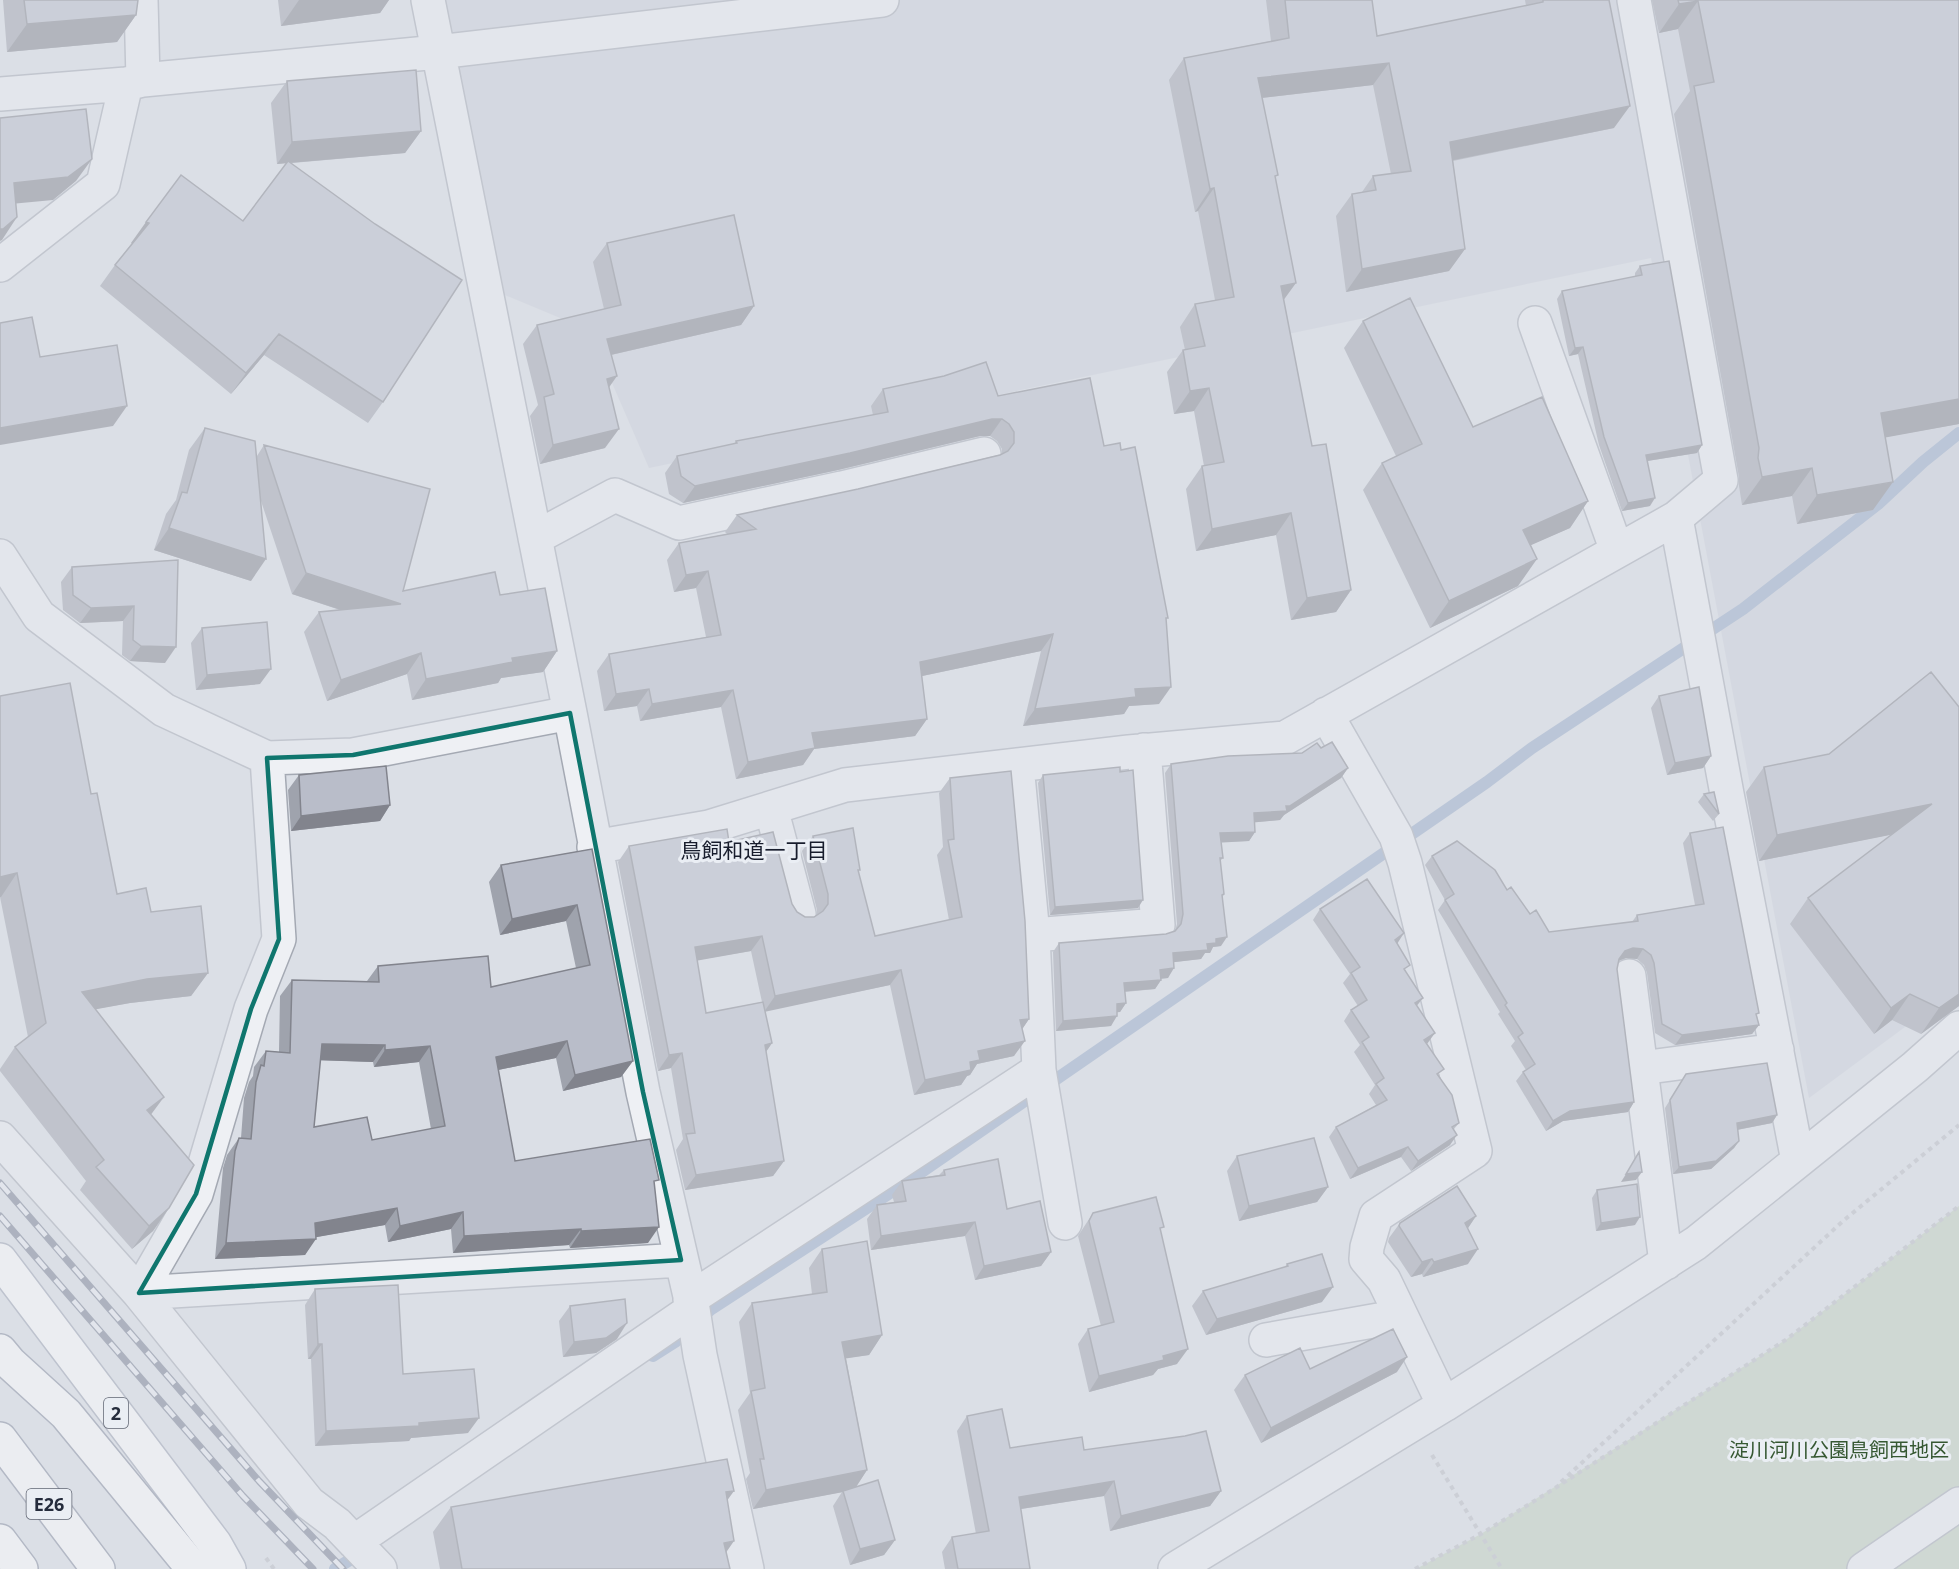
<svg xmlns="http://www.w3.org/2000/svg" width="1959" height="1569" font-family="'Open Sans','Noto Sans JP',sans-serif">
  <rect width="100%" height="100%" fill="#dbdfe6"/>
  <path fill="#cdd1db" d="M442,0H1959V987L1809,1098L1651,258L649,468L589,330L500,293Z"/>
  <path fill="#c0d0bc" d="M1959,1206V1569H1416L1481,1534L1787,1339Z"/>
  <g fill="none" stroke-linecap="round" stroke-linejoin="round">
    <path stroke="#95a9c7" stroke-width="12" d="M653,1356L675,1342L710,1310L910,1180L1487,782L1532,748L1743,609L1878,504L1923,462L1959,433
      M335,1569L363,1552"/>
    <g stroke="#a4a9b3" stroke-width="36">
      <path id="minor" d="M141,0L143,80
        M428,0L570,713L643,1092L693,1309L700,1355L747,1569
        M0,94L126,84L143,80L438,52L882,0
        M0,265L103,184L126,84
        M1535,323L1617,551
        M1676,518L1727,794L1798,1161
        M535,538L615,495L679,523L842,488L984,454
        M0,556L39,616L164,710L267,758L353,755L570,713
        M1326,714L1396,836L1405,863L1475,1151L1376,1216L1367,1247L1366,1259L1384,1280L1444,1405
        M771,808L799,914
        M594,847L709,827L845,785L1129,752L1285,738L1676,518L1721,480L1634,0
        M1033,935L1158,925L1144,750
        M1629,976L1666,1263
        M1641,1068L1777,1050
        M1039,1070L1065,1223
        M0,1138L139,1293L309,1503L337,1524L380,1569
        M139,1293L196,1194L251,1009L279,939L267,758
        M139,1293L681,1260
        M690,1299L1039,1070L1033,935L1017,765
        M1266,1340L1401,1316
        M354,1542L693,1309
        M1175,1569L1444,1405L1696,1243L1915,1067L1959,1028
        M1864,1569L1959,1504"/>
    </g>
    <g stroke="#9ba2b2" stroke-width="36">
      <path id="major" d="M0,1260L215,1544L229,1569"/>
    </g>
    <g stroke="#838b9d" stroke-width="36">
      <path id="highway" d="M0,1351L10,1363L66,1414L186,1560L196,1569
        M0,1439L98,1569
        M0,1541L21,1569"/>
    </g>
    <path stroke="#babdc4" stroke-width="4" stroke-dasharray="4.5 4.5" stroke-linecap="butt" d="M0,1214L8,1224
      M1432,1455L1502,1569
      M1561,1482L1843,1221L1959,1125
      M266,1558L274,1569
      M1415,1569L1481,1534L1552,1490L1787,1339L1959,1206"/>
    <use href="#minor" stroke="#eef0f4" stroke-width="33"/>
    <use href="#major" stroke="#fff" stroke-width="33"/>
    <use href="#highway" stroke="#fff" stroke-width="33"/>
    <g stroke="#757d90" stroke-width="7">
      <path id="rail" d="M0,1183L259,1481L343,1569
        M0,1216L243,1496L313,1569"/>
    </g>
    <use href="#rail" stroke="#eaeef4" stroke-width="4.5" stroke-dasharray="14" stroke-linecap="butt"/>
  </g>
  <path fill="#9fa3ad" fill-rule="evenodd" d="M3,0H138L136,15L117,42L7,52Z
    M278,0H389L380,13L281,26Z
    M1266,0H1372L1377,36L1526,6L1525,0H1609L1614,128L1453,161L1465,249L1449,271L1346,292L1336,216L1352,194L1362,192L1373,176L1391,174L1373,85L1262,98L1275,179L1284,300L1312,446L1351,590L1336,612L1291,620L1276,535L1196,551L1186,489L1202,466H1204L1194,411L1174,414L1167,372L1183,350H1185L1180,327L1195,304L1215,300L1198,211L1195,212L1169,80L1184,58L1271,41Z
    M1652,0H1959V424L1885,437L1873,510L1797,524L1792,496L1742,505L1739,486V477L1674,114L1690,91L1678,29L1659,33Z
    M287,81L421,131L405,153L292,163L383,402L368,423L264,355L231,394L100,286L115,265L132,243H131L243,221L286,163L277,164L271,103Z
    M607,243L754,306L741,325L611,355L605,448L540,464L530,416L538,405L523,344L537,325L604,309L593,262Z
    M1640,266L1702,445L1697,453L1647,461L1650,506L1622,511L1599,445L1578,354L1569,356L1557,299L1562,291L1635,277V273Z
    M1363,321L1473,427L1588,501L1570,528L1530,545L1518,586L1430,628L1363,490L1382,463L1396,456L1344,348Z
    M883,389L998,396L1104,446L1121,450L1166,621L1159,704L1129,706L1124,714L1023,726L1041,651L922,676L927,719L915,736L814,749L803,765L736,779L721,707L640,721L637,706L604,711L597,671L609,654L706,637L696,588L674,592L667,560L679,543L727,534L725,532L737,515L858,489L1002,454V449L997,441L990,436H980L838,470L683,503L669,494L665,473L677,456L734,444L736,441L873,415L871,406Z
    M205,428L257,456L264,445L403,591L500,595L557,651L543,672L501,678L498,683L412,700L407,674L327,701L304,632L319,612L340,610L292,594L261,501L251,581L154,550L166,514L176,500L189,450Z
    M178,560L165,663L130,661L122,655L123,621L80,623L63,610L61,582L72,567Z
    M202,628L260,684L196,690L191,643Z
    M0,696L91,794L117,894L151,912L208,973L191,996L130,1003L95,1009L151,1115L169,1208L153,1231L132,1249L80,1190L86,1181L0,1071V1069L15,1047L28,1037L0,897Z
    M1659,696L1711,756L1703,768L1667,775L1651,708Z
    M1959,707V1006L1921,1034L1892,1020L1874,1034L1790,924L1808,898L1893,834L1759,861L1746,792L1764,767L1829,754Z
    M1321,748L1348,768L1341,778L1284,815L1280,820L1255,822V832L1249,841L1221,842L1223,858L1220,861L1224,894L1222,898L1221,946L1213,947L1210,953H1205L1201,959L1174,962L1168,978L1161,979V980L1155,989L1125,992L1126,1003L1120,1012H1117L1111,1026L1056,1031L1053,952L1059,943L1166,934L1175,931L1177,924L1165,773L1171,764L1302,753Z
    M299,775L390,805L380,821L291,831L288,790Z
    M1043,775L1138,908L1050,915L1038,783Z
    M950,778L1029,1019L1022,1029L1014,1056L977,1064L970,1075L967,1076L961,1085L914,1095L890,985L765,1011L772,1043L766,1052L784,1161L773,1176L685,1190L676,1150L683,1139L671,1068L658,1071L618,862L629,846L729,842L792,904L797,912L805,917H814L817,915V910L802,851L813,836L858,872L875,936L949,920L937,855L943,847L939,793ZM751,951L762,1002L706,1013L697,960Z
    M1704,794L1719,814L1713,821L1698,802Z
    M1690,833L1757,1016L1759,1025L1752,1034L1675,1045L1655,1033L1647,973L1644,965L1637,959L1626,958L1618,961L1617,969L1634,1102L1628,1112L1563,1121L1546,1131L1516,1081L1523,1072L1526,1070L1511,1046L1515,1041L1498,1014L1500,1012L1438,910L1445,900L1425,865L1432,856L1507,890L1530,914L1549,932L1632,922L1637,915L1695,905L1683,843Z
    M592,849L633,1061L621,1077L563,1091L556,1058L498,1070L515,1161L655,1186L648,1243L570,1248L569,1245L453,1253L451,1229L388,1242L385,1225L316,1237L305,1255L215,1259L223,1168L227,1155L239,1138H241L244,1098L249,1082L253,1076L254,1067L266,1051L279,1052L280,996L292,980L367,981L378,966L491,987L576,968L566,921L500,935L489,882L501,865ZM320,1060L373,1062L374,1067L419,1062L431,1129L372,1140L314,1127Z
    M1320,909L1397,944L1417,1006L1427,1044L1459,1123L1454,1129L1450,1145L1411,1171L1401,1157L1350,1179L1329,1137L1336,1127L1376,1105L1369,1094L1375,1085L1354,1052L1360,1045L1344,1021L1351,1010L1358,1006L1343,983L1350,974L1313,920Z
    M1686,1074L1777,1115L1772,1123L1737,1130L1739,1141L1734,1148L1711,1169L1673,1174L1665,1108Z
    M1237,1156L1328,1187L1317,1202L1239,1221L1227,1171Z
    M944,1170L1007,1209L1051,1252L1041,1266L975,1280L965,1236L871,1250L867,1219L877,1205L894,1202L892,1195L902,1181L939,1175Z
    M1597,1190L1635,1225L1596,1231L1592,1198Z
    M1093,1213L1160,1232L1177,1364L1158,1369L1153,1375L1089,1392L1078,1344L1088,1329L1101,1326L1078,1236Z
    M1476,1216L1468,1228V1264L1423,1277L1422,1274L1411,1277L1388,1242L1389,1238L1400,1223Z
    M822,1249L882,1335L869,1355L846,1358L867,1470L856,1487L895,1540L884,1555L850,1565L833,1506L842,1492L753,1509L746,1479L750,1473L738,1410L750,1393L739,1322L752,1303L812,1294L809,1268Z
    M1287,1264L1322,1302L1206,1335L1192,1306L1203,1291L1285,1267Z
    M315,1289L403,1374L468,1433L411,1438L409,1441L315,1446L311,1359H308L305,1305Z
    M570,1306L617,1339L596,1353L563,1357L559,1321Z
    M1397,1372L1261,1443L1234,1390L1245,1375Z
    M967,1416L1010,1448L1084,1450L1221,1491L1210,1506L1110,1531L1104,1496L1021,1509L1030,1569H945L942,1552L952,1537L976,1534L957,1431Z
    M727,1501L726,1553L730,1569H440L433,1532L451,1507Z"/>
  <path fill="#82848d" d="M299,0H389L380,13L281,26Z
    M1698,1L1678,29L1659,33L1679,4Z
    M136,15L117,42L7,52L27,24Z
    M1389,63L1373,85L1243,100L1258,78Z
    M1630,106L1614,128L1434,164L1450,142Z
    M421,131L405,153L277,164L292,142Z
    M92,159L76,181L53,200L0,205L14,183Z
    M1214,188L1198,211L1195,212L1210,189Z
    M17,217L2,240L0,241V229Z
    M146,222L149,223L134,244L131,243Z
    M1465,249L1449,271L1346,292L1362,269Z
    M1296,283L1280,305L1281,286Z
    M754,306L741,325L593,359L607,339Z
    M279,334L264,355L231,394L246,373Z
    M1583,347L1578,354L1569,356L1575,348Z
    M617,376L603,396L607,379Z
    M1209,388L1194,411L1174,414L1190,391Z
    M1959,399V424L1861,442L1881,413Z
    M127,406L113,426L0,445V428Z
    M992,419H1002L990,436H980L838,470L683,503L695,486Z
    M619,429L605,448L540,464L553,445Z
    M1702,445L1697,453L1641,462L1646,455Z
    M1812,468L1792,496L1742,505L1762,477Z
    M1893,482L1873,510L1797,524L1817,495Z
    M1655,498L1650,506L1622,511L1628,503Z
    M1588,501L1570,528L1504,557L1523,530Z
    M1291,513L1276,535L1196,551L1212,529Z
    M169,528L266,559L251,581L154,550Z
    M1537,559L1518,586L1430,628L1449,601Z
    M708,571L696,588L674,592L686,575Z
    M306,573L401,604L387,625L292,594Z
    M1351,590L1336,612L1291,620L1307,598Z
    M134,606L123,621L80,623L91,608Z
    M1053,634L1041,651L908,679L920,662Z
    M141,646L176,647L165,663L130,661Z
    M557,651L543,672L501,678L498,683L412,700L426,679L512,658Z
    M421,653L407,674L327,701L341,680Z
    M271,669L260,684L196,690L207,675Z
    M1171,687L1159,704L1129,706L1124,714L1023,726L1035,709L1135,689Z
    M649,689L637,706L604,711L616,694Z
    M733,690L721,707L640,721L652,704Z
    M927,719L915,736L814,749L803,765L736,779L748,762L812,733Z
    M1711,756L1703,768L1667,775L1675,763Z
    M1348,768L1341,778L1284,815L1280,820L1248,823L1254,813L1286,806Z
    M1932,804L1915,830L1759,861L1777,835Z
    M390,805L380,821L291,831L301,816Z
    M1255,832L1249,841L1214,843L1220,833Z
    M17,873L1,897H0V877Z
    M1143,900L1138,908L1050,915L1055,907Z
    M577,905L566,921L500,935L512,919Z
    M1404,933L1397,944L1395,940Z
    M762,936L751,951L684,963L695,947Z
    M1227,937L1221,946L1213,947L1210,953H1205L1201,959L1167,963L1173,953L1207,944L1216,939Z
    M1633,948L1643,949L1637,959L1626,958L1618,961L1612,968L1625,951Z
    M1174,968L1168,978L1154,979L1160,970Z
    M901,970L890,985L764,1012L775,996Z
    M208,973L191,996L130,1003L65,1015L82,992L147,979Z
    M1161,980L1155,989L1118,992L1124,983Z
    M1910,994L1892,1020L1874,1034L1891,1008Z
    M1959,994V1006L1921,1034L1939,1008Z
    M1423,998L1415,1008V1003Z
    M1126,1003L1120,1012L1110,1013L1117,1004Z
    M1117,1016L1111,1026L1056,1031L1063,1021Z
    M1029,1019L1019,1034L1020,1020Z
    M1759,1025L1752,1034L1675,1045L1682,1035Z
    M1435,1033L1427,1044L1417,1051L1424,1040Z
    M567,1041L556,1058L484,1073L496,1057Z
    M1025,1041L1014,1056L977,1064L970,1075L967,1076L961,1085L914,1095L925,1080L978,1051Z
    M772,1043L761,1059L765,1045Z
    M322,1044L385,1045L373,1062L310,1060Z
    M430,1046L419,1062L374,1067L385,1050Z
    M682,1053L671,1068L658,1071L669,1055Z
    M633,1061L621,1077L563,1091L575,1075Z
    M164,1097L147,1120V1110Z
    M1634,1102L1628,1112L1563,1121L1546,1131L1553,1121L1570,1111Z
    M1777,1115L1772,1123L1731,1131L1737,1123Z
    M1457,1135L1450,1145L1411,1171L1418,1161Z
    M1739,1141L1734,1148L1711,1169L1673,1174L1679,1167Z
    M1408,1147L1401,1157L1350,1179L1358,1168Z
    M784,1161L773,1176L685,1190L696,1175Z
    M1642,1172L1636,1180L1621,1182L1626,1174Z
    M1328,1187L1317,1202L1239,1221L1249,1206Z
    M169,1208L153,1231L132,1249L149,1226Z
    M397,1208L385,1225L306,1239H316L305,1255L215,1259L226,1243L315,1223Z
    M463,1212L451,1229L388,1242L400,1226Z
    M1476,1216L1466,1231L1465,1223Z
    M1640,1217L1635,1225L1596,1231L1601,1223Z
    M975,1222L965,1236L871,1250L881,1236Z
    M659,1227L648,1243L570,1248L581,1231Z
    M581,1229L569,1245L453,1253L464,1236Z
    M1478,1249L1468,1264L1423,1277L1434,1262Z
    M1051,1252L1041,1266L975,1280L984,1266Z
    M1432,1259L1422,1274L1411,1277L1422,1262Z
    M1333,1287L1322,1302L1206,1335L1217,1319Z
    M627,1323L617,1339L596,1353L563,1357L574,1342Z
    M882,1335L869,1355L829,1361L842,1342Z
    M318,1344H322L311,1359H308Z
    M1188,1349L1177,1364L1158,1369L1153,1375L1089,1392L1099,1376L1163,1356Z
    M1407,1357L1397,1372L1261,1443L1271,1428Z
    M479,1418L468,1433L411,1438L409,1441L315,1446L326,1431Z
    M867,1470L854,1490L753,1509L766,1490Z
    M1114,1481L1104,1496L1008,1511L1019,1497Z
    M734,1491L716,1516L726,1492Z
    M1221,1491L1210,1506L1110,1531L1121,1516Z
    M895,1540L884,1555L850,1565L860,1549Z
    M734,1541L716,1567L724,1543Z"/>
  <path fill="#b9bdc9" stroke="#82848d" stroke-width="1.5" fill-rule="evenodd" d="M24,0H138L136,15L27,24Z
    M1285,0H1372L1377,36L1543,2V0H1609L1630,106L1450,142L1465,249L1362,269L1352,194L1376,190L1373,176L1411,171L1389,63L1258,78L1278,175L1275,176L1296,283L1281,286L1312,446L1326,444L1351,590L1307,598L1291,513L1212,529L1202,466L1224,462L1209,388L1190,391L1183,350L1205,346L1195,304L1234,297L1214,188L1210,189L1184,58L1289,38Z
    M1678,0H1959V399L1881,413L1893,482L1817,495L1812,468L1762,477L1758,458L1759,448L1694,86L1714,82L1698,1L1679,4Z
    M416,70L421,131L292,142L287,81Z
    M86,109L92,159L68,177L14,183L17,217L3,229H0V118Z
    M288,161L375,224L462,280L383,402L279,334L246,373L115,265L149,223L146,222L181,175L243,221Z
    M734,215L754,306L607,339L617,376L607,379L619,429L553,445L544,397L554,394L537,325L621,305L607,243Z
    M1669,261L1702,445L1646,455L1655,498L1628,503L1604,437L1583,347L1575,348L1562,291L1642,275L1640,266Z
    M1410,298L1473,427L1542,397L1588,501L1523,530L1537,559L1449,601L1382,463L1422,444L1363,321Z
    M32,317L40,357L117,345L127,406L0,428V323Z
    M986,362L998,396L1090,378L1104,446L1120,443L1121,450L1135,447L1168,618H1166L1171,687L1135,689L1136,697L1035,709L1053,634L920,662L927,719L812,733L815,748L748,762L733,690L652,704L649,689L616,694L609,654L721,635L708,571L686,575L679,543L756,529L737,515L858,489L1000,455L1008,451L1014,443V432L1009,424L1002,419H992L850,453L695,486L681,476L677,456L737,443L736,441L888,412L883,389L944,376Z
    M205,428L255,441L266,559L169,528L182,492L187,493Z
    M264,445L430,489L403,591L495,572L500,595L545,588L557,651L512,658L513,662L426,679L421,653L341,680L319,612L401,604L306,573Z
    M178,560L176,647L141,646L133,640L134,606L91,608L73,595L72,567Z
    M267,622L271,669L207,675L202,628Z
    M1931,672L1959,707V994L1939,1008L1910,994L1891,1008L1808,898L1932,804L1777,835L1764,767L1829,754Z
    M70,683L91,794L97,793L117,894L146,888L151,912L201,906L208,973L147,979L82,992L164,1097L147,1110L194,1165L169,1208L149,1226L96,1167L104,1160L15,1047L46,1023L17,873L0,877V696Z
    M1699,687L1711,756L1675,763L1659,696Z
    M1332,742L1348,768L1290,806H1286L1287,811L1254,813L1255,832L1220,833L1223,858H1220L1224,894L1222,895L1227,937L1216,939V943L1207,944L1208,950L1173,953L1174,968L1160,970L1161,980L1124,983L1126,1003L1117,1004V1016L1063,1021L1059,943L1166,934L1175,931L1181,924L1183,914L1171,764L1228,756L1302,753L1317,743L1321,748Z
    M386,766L390,805L301,816L299,775Z
    M1120,767V772L1133,770L1143,900L1055,907L1043,775Z
    M1011,771L1025,921L1029,1019L1020,1020L1025,1041L978,1051L980,1060L970,1062L971,1070L925,1080L901,970L775,996L762,936L695,947L706,1013L763,1002L772,1043L765,1045L784,1161L696,1175L686,1134L695,1133L682,1053L669,1055L629,846L727,829L729,842L773,832L792,904L797,912L805,917H814L823,911L828,904V894L813,836L853,828L860,870H858L875,936L962,917L948,840L954,839L950,778Z
    M1714,792L1719,814L1704,794Z
    M1723,827L1759,1013L1756,1014L1759,1025L1682,1035L1662,1024L1654,963L1651,955L1643,949L1633,948L1625,951L1619,959L1617,969L1634,1102L1570,1111L1553,1121L1523,1072L1535,1064L1518,1037L1523,1033L1505,1005L1507,1003L1445,900L1454,894L1432,856L1457,841L1495,870L1507,890L1511,887L1530,914L1536,910L1549,932L1638,921L1637,915L1704,904L1690,833Z
    M592,849L633,1061L575,1075L567,1041L496,1057L515,1161L650,1139L659,1180L654,1181L659,1227L581,1231V1229L464,1236L463,1212L400,1226L397,1208L315,1223L316,1239L226,1243L235,1151L239,1138L251,1139L256,1082L261,1065L264,1066L266,1051L290,1053L292,980L379,982L378,966L488,956L491,987L590,965L577,905L512,919L501,865ZM322,1044L385,1045V1050L430,1046L445,1126L372,1140L367,1117L314,1127Z
    M1367,879L1404,933L1395,940L1410,965L1404,969L1423,998L1415,1003L1435,1033L1424,1040L1444,1069L1437,1074L1452,1095L1459,1123L1452,1127L1457,1135L1418,1161L1408,1147L1358,1168L1336,1127L1387,1100L1376,1084L1384,1078L1362,1042L1369,1037L1351,1010L1367,1000L1351,973L1360,967L1320,909Z
    M1767,1063L1777,1115L1737,1123L1739,1141L1716,1161L1679,1167L1670,1100L1686,1074Z
    M1314,1138L1328,1187L1249,1206L1237,1156Z
    M1639,1152L1642,1172L1626,1174Z
    M998,1159L1007,1209L1040,1201L1051,1252L984,1266L975,1222L881,1236L877,1205L906,1201L902,1181L945,1175L944,1170Z
    M1637,1184L1640,1217L1601,1223L1597,1190Z
    M1457,1186L1476,1216L1465,1223L1478,1249L1434,1262L1432,1259L1422,1262L1399,1226L1400,1223Z
    M1156,1197L1164,1227L1160,1228L1188,1349L1163,1356L1164,1360L1099,1376L1088,1329L1114,1322L1089,1221L1093,1213Z
    M867,1241L882,1335L842,1342L867,1470L766,1490L760,1459H764L751,1391L765,1388L752,1303L827,1292L822,1249Z
    M1322,1254L1333,1287L1217,1319L1203,1291L1288,1266L1287,1264Z
    M398,1285L403,1374L474,1369L479,1418L419,1423V1426L326,1431L322,1344H318L315,1289Z
    M625,1299L627,1323L606,1338L574,1342L570,1306Z
    M1393,1329L1407,1357L1271,1428L1245,1375L1300,1348L1310,1369Z
    M1002,1409L1010,1448L1082,1437L1084,1450L1185,1436L1206,1431L1221,1491L1121,1516L1114,1481L1019,1497L1030,1569H958L952,1537L989,1531L967,1416Z
    M727,1459L734,1491L726,1492L734,1541L724,1543L730,1569H462L451,1507Z
    M878,1480L895,1540L860,1549L843,1491Z"/>
  <path d="M0 0H1959V1569H0ZM570,713L643,1092L681,1260L139,1293L196,1194L251,1009L279,939L267,758L353,755Z" fill="#dbdfe6" fill-opacity=".55" fill-rule="evenodd"/>
  <path fill="none" stroke="#0f766e" stroke-width="4.5" stroke-linejoin="round" d="M570,713L643,1092L681,1260L139,1293L196,1194L251,1009L279,939L267,758L353,755Z"/>
  <g text-anchor="middle" dominant-baseline="central" stroke-width="6" stroke-linejoin="round" paint-order="stroke">
    <g fill="#eaeef4" stroke="#606673" stroke-width="1.5">
      <rect x="104" y="1398" width="24" height="30" rx="4.5"/>
      <rect x="26.5" y="1489" width="45" height="30" rx="4.5"/>
    </g>
    <g font-size="18" font-weight="bold" fill="#252c3c">
      <text x="116" y="1413">2</text>
      <text x="49" y="1504">E26</text>
    </g>
    <g font-size="20" fill="#365832" stroke="#eaeef4">
      <text x="1839" y="1449">淀川河川公園鳥飼西地区</text>
    </g>
    <g font-size="21" fill="#181d2d" stroke="#eaeef4">
      <text x="754" y="850">鳥飼和道一丁目</text>
    </g>
  </g>
</svg>
